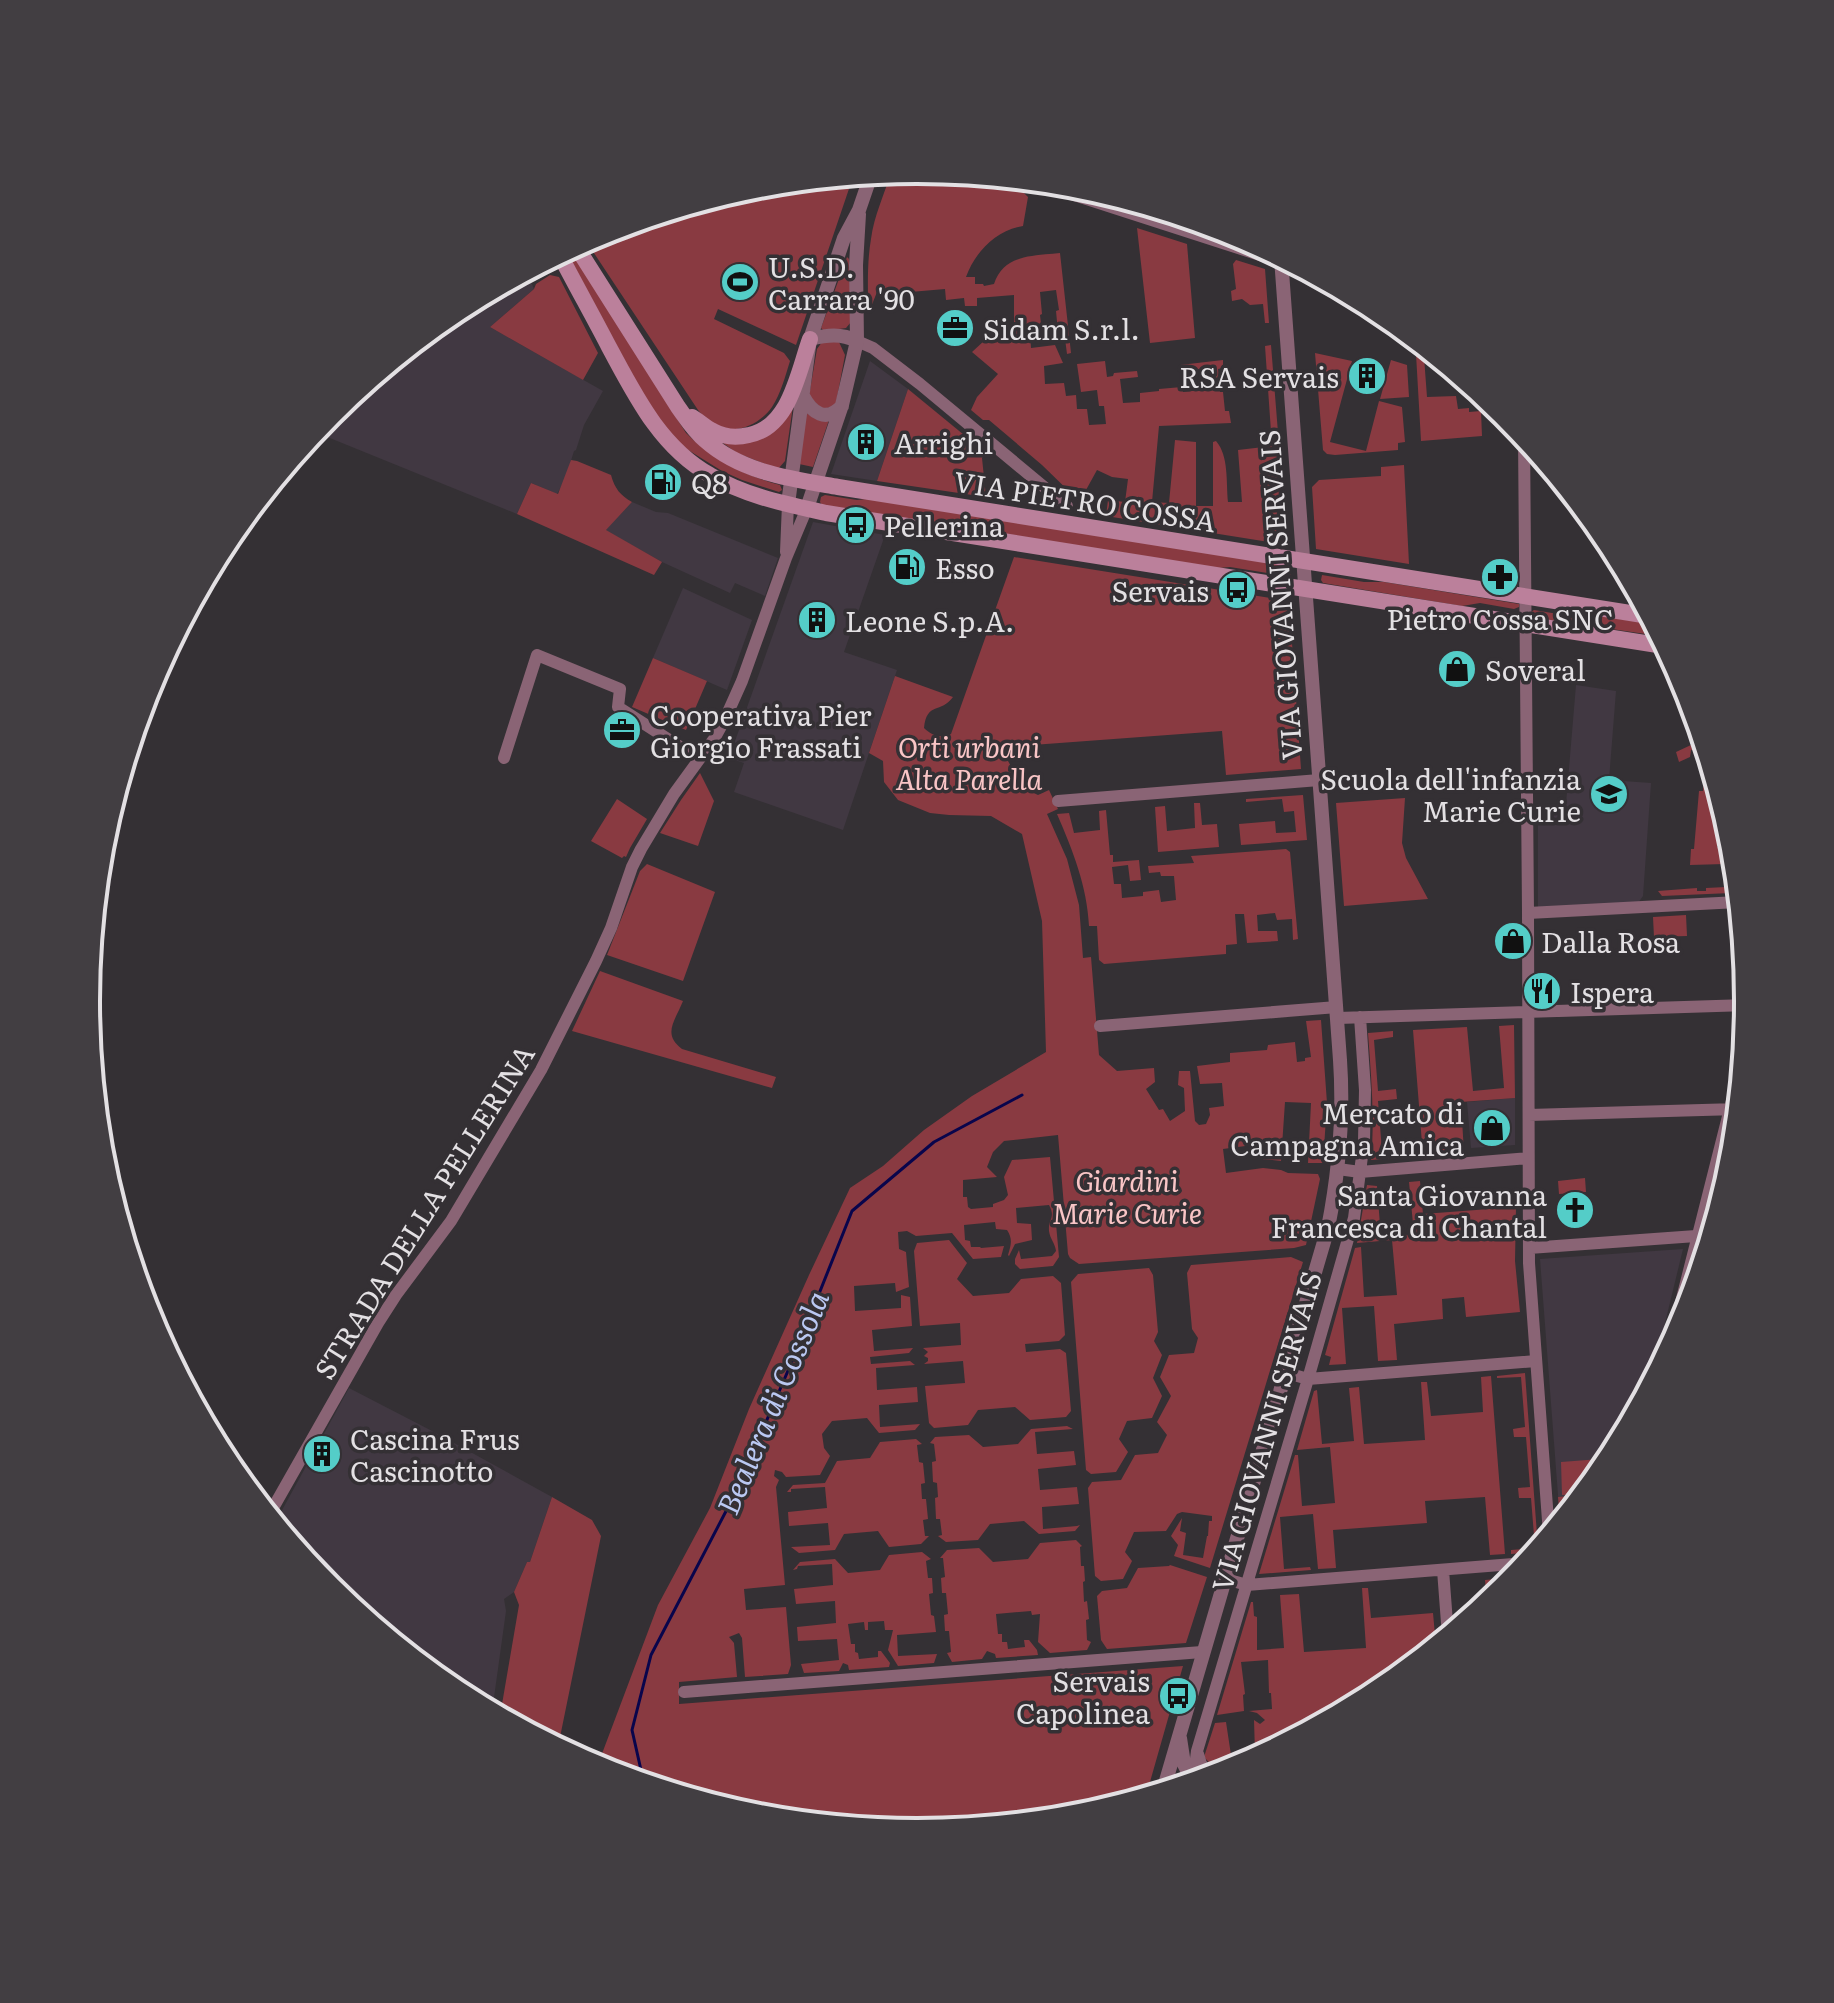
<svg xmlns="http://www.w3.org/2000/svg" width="1834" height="2003" font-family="Literata,serif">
  <rect width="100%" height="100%" fill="#343034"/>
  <path fill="#413842" d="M527,272L534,289L490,327L603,391L584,425L576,450L574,451L565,480L557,494L531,483L517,514L315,432L330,414L456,310Z
    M870,361L908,389L877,481L831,474Z
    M632,502L656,512L668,513L778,558L765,596L735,583L730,593L662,562L605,530Z
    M813,522L885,535L844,652L897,670L843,830L734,792L744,763L729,758Z
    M683,588L752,620L727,690L653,658Z
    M1576,685L1616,691L1609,780L1651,783L1643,896L1638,903L1538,908V805L1566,804Z
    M1515,1098V1145L1471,1148L1467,1102Z
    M1683,1249L1657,1356L1659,1368L1608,1464L1560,1521L1540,1259Z
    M349,1388L434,1432L552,1497L530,1562H527L514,1592L504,1599L506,1611L492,1712L455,1692L329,1589L275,1523Z"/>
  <path fill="#893a41" d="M917,171L991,178V181L1021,190L1028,197L1023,226C996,230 975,252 966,277H975V284H983L984,286L994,284C1004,254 1033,256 1060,253L1071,353L1067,354L1064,331L1058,332L1056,311L1059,310L1056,290L1040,292L1042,314L1040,315L1042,332L1030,333L1031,348L1055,345L1063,363L1044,366L1045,384L1064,383L1066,396L1076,395L1077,409H1087L1089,425L1106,424L1104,406H1099L1097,390L1081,392L1077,364L1105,361L1107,377L1113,376L1114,373L1137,371L1138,377L1120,379L1123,403L1140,402V393L1159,391V389L1182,387L1183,392L1201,390L1199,369L1181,371L1180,365L1223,360V368L1218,369L1220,392H1223L1225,411H1229L1231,423L1159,426L1152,502L1169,503L1175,440L1196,442V506H1213V442L1216,441C1229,456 1226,482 1228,502H1242L1238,450L1272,446L1265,346L1271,345L1287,545L1106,516L1108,500L1125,502L1128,479L1112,477L1097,470L1086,490L1078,500L1042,465L989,420H983L971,410L977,397L998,374L972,352L985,340L991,327L1014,325V295L977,298V306H965L964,298L946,300L945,289L887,294L885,291L877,292L871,307L868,308C868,285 867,262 871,239C874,216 884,195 891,173Z
    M853,177L796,345L718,309L714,319L784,353L790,361C785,377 781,393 772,407C760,424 737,435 717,426C709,423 703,416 698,410L586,241L599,234L755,186Z
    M1137,228L1187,244L1195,338L1150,343Z
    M570,250L686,433C712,459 745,476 780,485L782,490L779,492L742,480L722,471L685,448L666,429L642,393L566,251Z
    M847,257L849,259L851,322L846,328L824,331L821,328Z
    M1236,260L1265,269L1269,323H1265L1263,304L1250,305L1242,299L1232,301L1231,291L1236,289L1233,264Z
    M550,275L559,277L598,353L583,380L490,327L534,289L536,284Z
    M822,342H839L845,355L836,403L832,407L822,409L809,396L817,349Z
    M1418,343L1426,349L1424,357L1427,397L1456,396L1458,409L1469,408V412L1481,411L1482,436L1421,441L1416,354Z
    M1315,353L1352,361L1330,442L1366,451L1379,401L1402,407L1405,442L1398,443V450L1335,455L1327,454L1323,450Z
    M1391,360L1407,365L1409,397L1380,399Z
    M908,389L986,453L982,458L986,497L877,481Z
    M794,399L785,461L778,469L737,453L713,436L735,443Z
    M806,413L817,419L829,420L813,467L799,464Z
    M571,460L577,461L611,475C615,489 620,495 632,502L606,530L662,562L654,575L517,514L531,483L558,494Z
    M1404,465L1409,564L1316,549L1312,487L1319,480L1381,476V467Z
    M825,495L857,500L867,499L1288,566L1291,570V574L1287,576L1230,567L1219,568L822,505L820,502L821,497Z
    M1014,557L1289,601L1301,769L1226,775L1222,731L1019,746L1008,740L1003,752L1023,788L1038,795L1049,790L1058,809L1047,814L1067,859L1079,905L1083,958L1091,957L1099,1055L1117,1071L1154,1068L1155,1082L1146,1089L1159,1110L1163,1109L1170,1121L1185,1111L1184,1088L1178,1085L1179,1071H1190L1195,1121L1199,1125L1206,1124L1210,1115L1209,1108L1224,1106L1222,1083L1200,1084L1197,1066L1230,1062V1053L1267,1050L1268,1045L1295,1042L1297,1062L1305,1061V1058L1311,1057L1306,1021L1321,1020L1327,1103L1323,1163H1308L1311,1103L1285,1102L1281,1161L1262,1159L1260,1144L1223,1149L1226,1173L1263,1168L1281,1170L1288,1173L1318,1174L1320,1179L1306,1245L1294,1248L1079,1264L1070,1258L1068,1254L1058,1135L1004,1141L993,1152L987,1167L997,1177L963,1180V1197H967L968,1207L971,1209L993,1207V1204L1004,1200L1008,1195L1004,1177L1012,1160L1050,1157L1059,1257L1053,1266L1020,1269L1015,1264V1259L1019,1250L1021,1259L1052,1256L1056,1251C1055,1243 1050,1239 1049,1231C1048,1219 1056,1218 1049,1205L1016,1208L1017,1223L1031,1224L1032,1240L1015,1244L1009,1256L1008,1255C1011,1245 1013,1239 1007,1230L996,1229L995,1222L964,1225L965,1240L970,1241L971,1247H980L981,1248L1004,1246L1001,1257L973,1259L952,1233L916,1236L907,1231L898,1232L899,1249L906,1252L909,1287L896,1292L895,1283L854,1286L855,1311L901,1308V1295L910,1297L912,1326L872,1330L874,1351L913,1348L909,1353L870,1357L871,1364L910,1361L915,1365L876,1368L877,1390L917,1387L918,1402L879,1405L880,1427L920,1424L915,1430L879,1433L867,1418L832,1421L822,1434L824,1448L830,1456L820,1475L786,1477L782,1472L775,1470L774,1476L779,1480L776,1487L785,1585L744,1589L746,1610L786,1607L791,1665L788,1674L745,1677L742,1638L739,1633L729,1637L734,1643L737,1677L679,1682V1704L1183,1666L1146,1796L1079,1817L917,1832L754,1816L607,1772L600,1759L658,1605L710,1508L749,1409L809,1275L850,1188L883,1166L924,1130L972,1096L1046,1052L1042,921L1022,834L991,816L949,815L930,813L898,800L884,782L883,761L869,753L895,676L953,697C941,714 927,701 924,728C931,735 941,739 951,734Z
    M1322,575L1364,582H1384L1519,604V607L1514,609L1480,603L1462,606L1323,583L1321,580Z
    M1534,610L1570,616L1586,614L1653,624L1659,636L1530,617L1531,612Z
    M653,658L707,681L686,730L632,707Z
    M1692,732L1700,733L1705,751L1691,750L1690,757L1679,762L1676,752L1691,745Z
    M1706,755L1717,789V847L1730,846L1731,893L1662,896L1658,891L1697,888V891H1706V888L1726,887L1725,864L1690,865L1691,849H1694L1699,791H1703Z
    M700,773L714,801L698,846L660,833L681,800Z
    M1303,795L1307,840L1241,845L1239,824L1275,821L1276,833L1296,832L1294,811L1284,812L1282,799L1246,802V799Z
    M1405,798L1402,843L1406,858L1428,899L1344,906L1336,803Z
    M617,799L647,819L630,848L626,857L624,856L622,858L591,841Z
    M1194,803H1200L1202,825L1217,824L1219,847L1158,852L1155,807L1165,806L1167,831L1195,828Z
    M1106,810L1110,855H1113V862L1139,860L1141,880L1130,881L1128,865L1112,867L1114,884H1121L1122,898L1143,896V892L1159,890L1161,902L1176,900L1174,876H1161L1160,872L1149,873L1148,866L1194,863L1191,856L1286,849L1290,852L1298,939L1293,940L1292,919L1277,920L1275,913L1257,915L1258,931H1277L1278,941L1247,943L1244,914H1235L1237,944L1226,945V954L1104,964L1099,960L1097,926H1089C1087,886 1073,851 1057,814L1069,813L1074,833L1100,830L1099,811Z
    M647,864L715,892L683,981L607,955L640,871Z
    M1686,915L1687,936L1654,937L1653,917Z
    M600,971L683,1001C675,1021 662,1034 682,1049L776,1077L772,1088L572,1031Z
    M1514,1025L1515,1098L1461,1102L1464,1153L1423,1156L1413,1030L1467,1027L1473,1091L1504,1088L1499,1026Z
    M1393,1031V1037L1374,1040L1378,1091L1396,1089L1397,1099L1378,1101L1382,1151L1393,1150L1394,1158L1371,1160C1375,1118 1371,1075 1368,1033Z
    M1585,1178L1586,1192L1559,1194L1558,1181Z
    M1420,1181L1423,1214L1516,1207L1515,1261L1520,1312L1466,1317L1464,1297L1442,1299L1443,1319L1394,1324L1397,1360L1378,1361L1374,1306L1342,1308L1346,1364L1329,1365L1331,1357L1325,1355L1355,1248L1361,1247L1364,1297L1397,1295L1392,1240L1357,1243L1367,1185L1377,1186L1381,1238L1414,1234L1409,1182Z
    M949,1240L967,1263L957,1279L973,1296L1009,1293L1021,1279L1053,1276L1061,1283L1065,1335L1059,1341L1025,1344L1026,1352L1060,1349L1066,1353L1071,1411L1066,1417L1030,1420L1015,1407L978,1410L968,1425L934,1428L929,1423L925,1386L965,1383L963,1361L924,1364L928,1361V1358L924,1356L928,1352L923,1348L961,1345L960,1323L920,1326L914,1251L917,1243Z
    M1291,1257L1303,1262L1210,1568L1174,1556L1178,1545L1171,1536L1182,1518L1180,1531L1186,1533L1183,1555L1203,1558L1207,1536H1208L1209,1521H1212V1516L1182,1512L1177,1514L1166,1531L1134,1532L1125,1552L1132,1561L1123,1579L1101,1581L1095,1576L1088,1488L1092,1482L1121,1480L1135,1455L1158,1453L1167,1435L1157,1422L1171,1396L1160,1377L1169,1355L1194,1353L1198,1338L1192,1329L1187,1273L1191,1265Z
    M1149,1268L1153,1275L1158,1332L1154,1341L1162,1355L1153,1378L1162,1396L1152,1418L1127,1421L1119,1439L1128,1452L1116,1472L1091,1474L1086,1470L1071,1282L1078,1274Z
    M1525,1373L1538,1548L1535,1552L1511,1554V1550L1535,1548L1531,1498H1519L1518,1488L1530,1487L1526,1437H1514L1513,1429L1525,1427L1521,1377L1497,1378V1376Z
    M1491,1376L1505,1554L1490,1555L1485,1497L1425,1501L1427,1523L1333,1530L1336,1568L1318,1569L1313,1514L1280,1517L1284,1569L1310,1567L1311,1570L1259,1574L1295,1455H1298L1302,1506L1335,1503L1330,1447L1297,1450L1314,1391L1317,1390L1322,1444L1354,1441L1349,1388L1359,1387L1364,1444L1425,1440L1421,1382H1427L1431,1416L1483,1412L1481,1377Z
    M1067,1426L1073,1429L1035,1432L1037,1454L1074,1451L1076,1465L1038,1469L1040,1490L1077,1487L1079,1504L1042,1507L1043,1529L1077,1526L1080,1525L1075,1531L1039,1534L1024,1521L990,1524L978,1540L946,1542L938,1536L942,1535L940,1519H936L935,1498L938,1497L937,1483L933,1482L932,1462L936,1461L934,1444L930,1443L935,1437L969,1435L983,1447L1018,1444L1031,1429Z
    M916,1439L922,1444L917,1445L919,1462L923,1463L925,1483L921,1484L922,1499H926L928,1519L923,1520L925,1536H929L921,1544L889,1547L878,1531L844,1534L835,1550L799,1553L791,1547L830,1545L828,1523L789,1526L788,1512L827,1508L825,1487L791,1489V1492H787L793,1485L825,1483L837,1461L870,1458L880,1442Z
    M1600,1459L1601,1472L1583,1494L1562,1495L1561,1462Z
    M1582,1495L1560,1521L1558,1497Z
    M552,1497L592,1520L601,1536L558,1747L500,1716L519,1605L514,1592L527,1562H530Z
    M1076,1540L1082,1546L1080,1547L1081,1566H1084L1085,1581L1083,1582L1084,1602L1087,1601L1089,1619L1086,1620L1087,1640L1091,1642L1087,1650L1050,1653L1038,1642L1040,1614L1032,1615L1031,1611L996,1614L998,1634H1002V1642H1007L1008,1649L1025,1647L1024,1640H1029L1037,1650L1038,1655L996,1658L995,1654L987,1651L982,1659L952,1662L947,1653L951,1652L949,1631H945L944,1615L948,1614L946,1593H942L941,1578L945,1577L943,1558H940L947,1550L979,1548L993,1562L1028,1559L1040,1543Z
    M922,1552L931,1559L926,1561L928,1578H932L933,1593L929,1594L931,1615L934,1616L936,1632L897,1635L898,1656L937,1654L934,1663L898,1666L888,1650L893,1630H885L884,1621L868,1622V1630H865L864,1622L848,1624L851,1644H855V1652L858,1653L859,1659L878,1657V1651H881L890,1663L889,1667L849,1670L848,1665L843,1663L839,1671L804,1673L801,1664L839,1660L837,1639L798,1641L797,1627L836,1623L835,1601L796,1604L794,1589L833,1585L832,1564L798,1566L797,1569L793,1570L800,1562L835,1559L848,1573L880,1570L889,1555Z
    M1170,1565L1207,1577L1186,1643L1107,1649L1101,1640L1097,1596L1102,1591L1127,1588L1138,1568L1169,1566Z
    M1506,1578V1587L1487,1604L1485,1580Z
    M1362,1588H1368L1371,1618L1433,1613L1436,1646L1378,1693L1290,1740H1284V1743L1257,1758L1256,1754L1255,1753L1254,1720L1260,1724L1265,1720L1257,1713L1249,1711L1272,1709L1271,1693H1269L1268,1660L1241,1662L1245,1694L1243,1695L1244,1711L1217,1715L1251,1602H1253L1254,1616L1257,1617V1650L1284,1648L1280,1595L1299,1594L1304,1652L1366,1648Z
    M1226,1722L1231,1755L1229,1756L1230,1771L1220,1774L1204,1757L1215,1723Z"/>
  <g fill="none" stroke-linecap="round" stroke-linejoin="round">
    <path stroke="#09054c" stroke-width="3" d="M648,1784L643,1779L632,1730L651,1655L736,1492L793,1359L852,1211L934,1142L1022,1095"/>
    <path stroke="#8a6475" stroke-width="12" d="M1034,182L1297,267
      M857,341L873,348L920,384L1067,506
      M1524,437L1528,913L1529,1263L1549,1534
      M786,552L788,504
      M504,758L537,655L620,689L618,707L699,759
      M1058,801L1319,780
      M1528,913L1738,902
      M1338,1018L1748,1005
      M1100,1026L1337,1007
      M1529,1115L1737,1109
      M1338,1169L1360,1172L1528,1158
      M1529,1248L1710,1235
      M1670,1346L1742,1061
      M1287,1373L1308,1379L1536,1361
      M269,1515L378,1323L396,1295L451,1221L541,1070L596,961L611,928L632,867L641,849L674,794L714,739L725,719L742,681L786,558L807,508
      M1443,1570L1448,1636
      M1226,1579L1247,1585L1526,1563
      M684,1692L1202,1652
      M1198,1754L1201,1764L1212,1776
      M1193,1782L1197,1751L1308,1379L1354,1218L1364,1141L1365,1090L1360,1017"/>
    <path stroke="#8a6475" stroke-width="14" d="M810,339C827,335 841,333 857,341
      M803,396C812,413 826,423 842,406
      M788,504L810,339L844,238L859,210L871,175
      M807,508L842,405L857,341L856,265L859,214
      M1180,1738L1184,1764L1193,1782
      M1163,1791L1328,1228C1339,1172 1344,1118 1340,1060L1281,258"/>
    <path stroke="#bb809b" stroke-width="16" d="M576,246L678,407C686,418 694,431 705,440C742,473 792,479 838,487L1649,616
      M560,255C576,286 593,316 609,347C635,395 660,447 710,475C745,496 786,504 826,513L1664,646
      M692,417C699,421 705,427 713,431C724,437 737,438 749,435C790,427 798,372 810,339"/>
  </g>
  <defs>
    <g id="stadium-disc" transform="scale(2)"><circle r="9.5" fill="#54cdc8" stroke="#343034"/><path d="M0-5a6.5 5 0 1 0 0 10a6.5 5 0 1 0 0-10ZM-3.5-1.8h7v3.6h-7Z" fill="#111"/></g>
    <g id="office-disc" transform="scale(2)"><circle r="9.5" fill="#54cdc8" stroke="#343034"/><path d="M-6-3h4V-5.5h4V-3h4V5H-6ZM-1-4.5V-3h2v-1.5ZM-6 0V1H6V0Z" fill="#111"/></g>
    <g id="building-disc" transform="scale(2)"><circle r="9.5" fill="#54cdc8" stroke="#343034"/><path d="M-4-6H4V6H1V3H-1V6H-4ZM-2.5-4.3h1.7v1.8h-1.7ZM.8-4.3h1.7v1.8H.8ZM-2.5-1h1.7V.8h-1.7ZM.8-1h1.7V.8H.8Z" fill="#111"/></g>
    <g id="fuel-disc" transform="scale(2)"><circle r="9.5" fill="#54cdc8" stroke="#343034"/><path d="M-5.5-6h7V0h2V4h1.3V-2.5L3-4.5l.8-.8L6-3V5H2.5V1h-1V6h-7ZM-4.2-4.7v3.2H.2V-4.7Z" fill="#111"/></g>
    <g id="bus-disc" transform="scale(2)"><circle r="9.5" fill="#54cdc8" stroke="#343034"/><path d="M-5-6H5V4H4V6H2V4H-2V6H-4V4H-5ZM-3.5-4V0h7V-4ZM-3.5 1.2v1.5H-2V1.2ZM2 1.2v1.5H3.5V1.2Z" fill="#111"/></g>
    <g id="pharmacy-disc" transform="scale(2)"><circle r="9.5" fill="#54cdc8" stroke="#343034"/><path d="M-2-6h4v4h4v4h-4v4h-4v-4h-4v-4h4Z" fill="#111"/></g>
    <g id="shop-disc" transform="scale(2)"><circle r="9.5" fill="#54cdc8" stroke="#343034"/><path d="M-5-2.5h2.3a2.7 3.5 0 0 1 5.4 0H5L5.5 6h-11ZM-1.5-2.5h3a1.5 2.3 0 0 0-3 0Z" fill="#111"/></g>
    <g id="school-disc" transform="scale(2)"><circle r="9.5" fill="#54cdc8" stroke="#343034"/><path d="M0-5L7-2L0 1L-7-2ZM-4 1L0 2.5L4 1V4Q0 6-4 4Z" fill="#111"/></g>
    <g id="restaurant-disc" transform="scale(2)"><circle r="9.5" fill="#54cdc8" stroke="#343034"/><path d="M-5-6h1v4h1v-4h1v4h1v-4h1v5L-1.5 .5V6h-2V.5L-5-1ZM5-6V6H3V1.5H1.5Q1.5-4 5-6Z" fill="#111"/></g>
    <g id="church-disc" transform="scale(2)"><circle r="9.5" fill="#54cdc8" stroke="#343034"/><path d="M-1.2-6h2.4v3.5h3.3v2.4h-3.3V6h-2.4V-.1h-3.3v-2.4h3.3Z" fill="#111"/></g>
  </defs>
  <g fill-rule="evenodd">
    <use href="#stadium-disc" x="740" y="282"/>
    <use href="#office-disc" x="955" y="328"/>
    <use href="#building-disc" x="1367" y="376"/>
    <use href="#building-disc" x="866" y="442"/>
    <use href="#fuel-disc" x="663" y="482"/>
    <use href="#bus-disc" x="856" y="525"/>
    <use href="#fuel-disc" x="907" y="567"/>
    <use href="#pharmacy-disc" x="1500" y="577"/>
    <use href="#bus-disc" x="1237" y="590"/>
    <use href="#building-disc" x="817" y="620"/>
    <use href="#shop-disc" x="1457" y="669"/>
    <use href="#office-disc" x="622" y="730"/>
    <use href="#school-disc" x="1609" y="794"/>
    <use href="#shop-disc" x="1513" y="941"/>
    <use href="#restaurant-disc" x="1542" y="991"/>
    <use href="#shop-disc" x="1492" y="1128"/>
    <use href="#church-disc" x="1575" y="1210"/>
    <use href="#building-disc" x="322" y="1454"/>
    <use href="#bus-disc" x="1178" y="1696"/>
  </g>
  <g text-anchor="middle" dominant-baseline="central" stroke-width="7" stroke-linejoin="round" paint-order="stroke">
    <g font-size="28" fill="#e3e0e3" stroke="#343034" text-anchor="start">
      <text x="768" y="266">U.S.D.<tspan x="768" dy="32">Carrara '90</tspan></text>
      <text x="983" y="328">Sidam S.r.l.</text>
      <text x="1339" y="376" text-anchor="end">RSA Servais</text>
      <text x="894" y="442">Arrighi</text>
      <text x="691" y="482">Q8</text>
      <text x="884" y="525">Pellerina</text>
      <text x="935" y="567">Esso</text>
      <text x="1209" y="590" text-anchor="end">Servais</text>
      <text x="1500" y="618" text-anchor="middle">Pietro Cossa SNC</text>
      <text x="845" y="620">Leone S.p.A.</text>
      <text x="1485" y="669">Soveral</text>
      <text x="650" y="714">Cooperativa Pier<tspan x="650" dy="32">Giorgio Frassati</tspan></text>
      <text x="1581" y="778" text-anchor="end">Scuola dell'infanzia<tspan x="1581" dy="32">Marie Curie</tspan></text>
      <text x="1541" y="941">Dalla Rosa</text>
      <text x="1570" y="991">Ispera</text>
      <text x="1464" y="1112" text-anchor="end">Mercato di<tspan x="1464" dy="32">Campagna Amica</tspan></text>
      <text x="1547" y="1194" text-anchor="end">Santa Giovanna<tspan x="1547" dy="32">Francesca di Chantal</tspan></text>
      <text x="350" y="1438">Cascina Frus<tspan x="350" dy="32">Cascinotto</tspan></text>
      <text x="1150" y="1680" text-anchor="end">Servais<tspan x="1150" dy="32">Capolinea</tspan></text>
    </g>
    <g font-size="28" fill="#e3e0e3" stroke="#343034">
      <text transform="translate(1085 500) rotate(9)">VIA PIETRO COSSA</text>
      <text transform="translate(1279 595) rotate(-94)">VIA GIOVANNI SERVAIS</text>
      <text transform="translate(423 1211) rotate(-58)">STRADA DELLA PELLERINA</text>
      <text transform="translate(1265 1431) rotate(-74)">VIA GIOVANNI SERVAIS</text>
    </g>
    <g font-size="28" font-style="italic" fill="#f9c5c6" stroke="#343034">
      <text x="969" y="746">Orti urbani<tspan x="969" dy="32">Alta Parella</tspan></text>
      <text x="1127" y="1180">Giardini<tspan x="1127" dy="32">Marie Curie</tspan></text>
    </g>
    <g font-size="30" font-style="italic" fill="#bac8f2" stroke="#343034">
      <text transform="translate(771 1402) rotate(-67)">Bealera di Cossola</text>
    </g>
  </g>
  <path d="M0 0H1834V2003H0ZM100 1001a817 817 0 1 1 1634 0a817 817 0 1 1-1634 0Z" fill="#423e42" fill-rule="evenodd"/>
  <path fill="none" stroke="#e3e0e3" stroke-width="4" d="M100 1001a817 817 0 1 1 1634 0a817 817 0 1 1-1634 0Z"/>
</svg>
